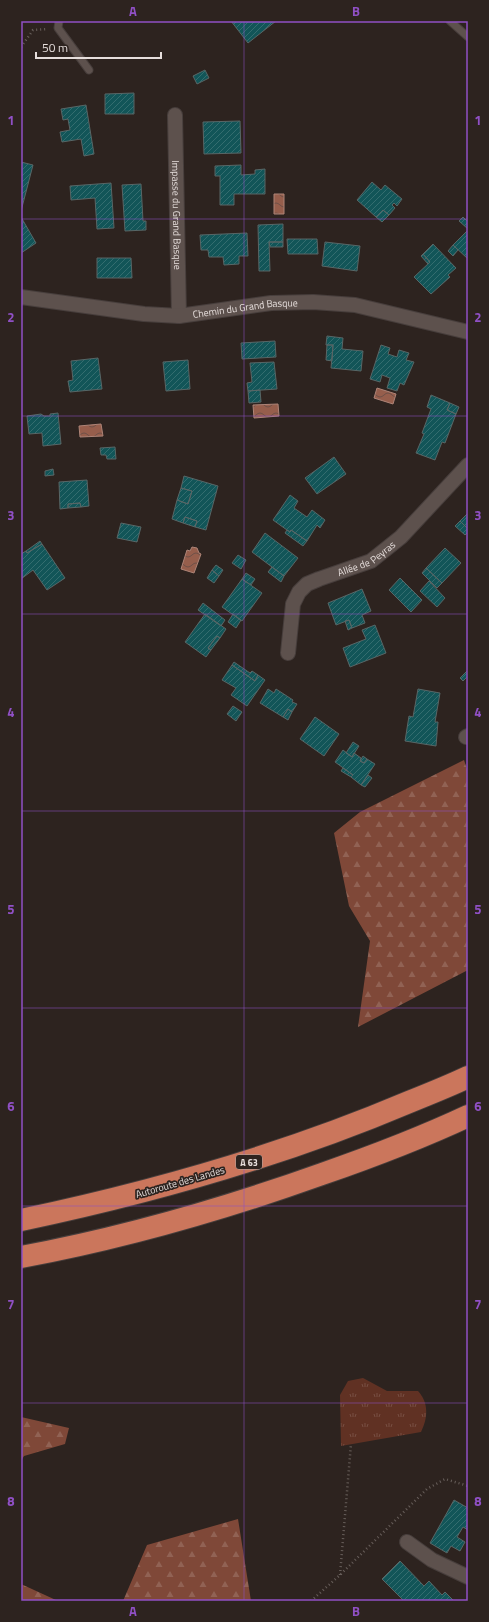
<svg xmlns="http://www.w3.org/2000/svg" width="489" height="1622" font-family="'Titillium Web',sans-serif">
  <defs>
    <pattern id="forest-firs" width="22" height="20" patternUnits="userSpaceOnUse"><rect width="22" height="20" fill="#7f4838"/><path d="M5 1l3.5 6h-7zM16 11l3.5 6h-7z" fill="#916254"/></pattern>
    <pattern id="park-tufts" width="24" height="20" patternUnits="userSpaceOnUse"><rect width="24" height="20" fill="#603123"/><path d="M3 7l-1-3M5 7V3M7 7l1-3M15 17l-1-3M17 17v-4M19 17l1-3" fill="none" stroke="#774e42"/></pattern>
    <pattern id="water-waves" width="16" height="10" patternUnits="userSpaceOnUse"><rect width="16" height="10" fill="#965e4c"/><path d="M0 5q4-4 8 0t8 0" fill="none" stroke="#6e5047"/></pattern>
    <pattern id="building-hatch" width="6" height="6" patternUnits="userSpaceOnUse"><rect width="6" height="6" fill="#125558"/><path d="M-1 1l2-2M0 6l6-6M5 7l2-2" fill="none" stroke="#346d6f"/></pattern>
  </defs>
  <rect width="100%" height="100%" fill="#2d231f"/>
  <path fill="url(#forest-firs)" d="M464,760L468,772V970L358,1027L370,941L349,906L334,833L360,812Z
    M21,1417L69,1428L65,1444L24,1456L21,1461Z
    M238,1519L251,1601H123L147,1545Z
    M21,1584L58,1601H21Z"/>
  <path fill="url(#park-tufts)" d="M363,1378L387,1391H418C429,1403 428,1418 421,1432L341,1446L340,1395L348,1381Z"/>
  <path fill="url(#water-waves)" stroke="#ae8477" d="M274,194H284V214H274Z
    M377,388L396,394L393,404L374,398Z
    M278,404L279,416L254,418L253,405Z
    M101,424L103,436L80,437L79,426Z
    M192,547L197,548L199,553L201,554L194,573L181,569L187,550L190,551Z"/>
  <path fill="url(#building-hatch)" stroke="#586666" d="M231,21H276L248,43Z
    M205,70L209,78L197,84L193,76Z
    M134,93V114H105V94Z
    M86,105L94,154L84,156L81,139L62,142L60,132L70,130L68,119L63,120L61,109Z
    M240,121L241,153L204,154L203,122Z
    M21,162L33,165L21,211Z
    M241,165V175L255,174V170L265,169V194H234V205H220V176H215V166Z
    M372,182L381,190L385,185L402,199L397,206L394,203L392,205L395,208L389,215L383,210L376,217L357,200Z
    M111,183L114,228L97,229L95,198L71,200L70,186Z
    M141,184L143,221H146V230L125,231L122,185Z
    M383,210L389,215L382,222L376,217Z
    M21,217L36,243L21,253Z
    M463,217L468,222V229L459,221Z
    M283,224V242H269L270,271H259L258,225Z
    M468,230V259L453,245Z
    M247,233L248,256H239V264L224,265L223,257H209L208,250H201L200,235Z
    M287,239H317L318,254H288Z
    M269,242H283V247H270Z
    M325,242L360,246L357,271L322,266Z
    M433,244L456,268L448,275L450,277L431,294L414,277L430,262L423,254Z
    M453,245L458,250L453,256L448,251Z
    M423,254L430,262L428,264L421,256Z
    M97,258H131L132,278H97Z
    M327,336L343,338L342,349L363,351L361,371L331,368L333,345H326Z
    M275,341L276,357L242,359L241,343Z
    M327,345H333L332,361L326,360Z
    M381,345L390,348L388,354L397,357L399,350L409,353L406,360L414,362L404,385L400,383L397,391L387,388L390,378L382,375L380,382L370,379Z
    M98,358L102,389L70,392L68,381L73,380L71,361Z
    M188,360L190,389L166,391L163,362Z
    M274,362L277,389L248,391L247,383L252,382L250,363Z
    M260,390L261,402L249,403L248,391Z
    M431,395L450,403L447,410L456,414L445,443L442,442L435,460L416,453L424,434L422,433L431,409L427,407Z
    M450,403L459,407L456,414L447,410Z
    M58,413L61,444L43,446L42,433L29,434L27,416L41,414L44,416H50V414Z
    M115,447L116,459H107L106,455H101L100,448Z
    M334,457L346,474L317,494L305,478Z
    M53,469L54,475L45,476V471Z
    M184,476L218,486L206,530L195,527L197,521L185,517L183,523L172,519L177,500L188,504L192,491L181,488Z
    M87,480L89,506L81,507L80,503L68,504V508L60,509L59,482Z
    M181,488L192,491L188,504L177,500Z
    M290,495L298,501L294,508L307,517L312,510L325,520L320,528L317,525L307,541L291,530L290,532L287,530L273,520Z
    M80,503L81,507L68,508V504Z
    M468,513V529L460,521Z
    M185,517L197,521L195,527L183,523Z
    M460,521L468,529V532L465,535L455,526Z
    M121,523L141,527L137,542L117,538Z
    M287,530L290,532L291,530L307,541L303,546L285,533Z
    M265,533L298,558L284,576L252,552Z
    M40,541L42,544L27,553L26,551Z
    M42,544L65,578L47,590L33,570L21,579V554L26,551L27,553Z
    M445,548L461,563L442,583L426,568Z
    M238,555L246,560L241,569L232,563Z
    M216,565L223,570L219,576L212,570Z
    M272,567L284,576L281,582L268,572Z
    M426,568L442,583L437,588L422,573Z
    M212,570L219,576L214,583L207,578Z
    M246,573L255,579L251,585L242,579Z
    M400,578L422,600L411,612L389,590Z
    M242,579L262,593L242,621L222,607Z
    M429,581L445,598L437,607L420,591Z
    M362,589L371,611L362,615L365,623L352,628L349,620L336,625L328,603Z
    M203,603L225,620L221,626L198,610Z
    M205,614L226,629L220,638L217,636L208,648L211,650L206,657L185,642Z
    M233,614L241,620L236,628L228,622Z
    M349,620L352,628L348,630L345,621Z
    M375,625L386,653L350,667L343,648L366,639L362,630Z
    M217,636L220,638L211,650L208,648Z
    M234,662L250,673L252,671L258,675L255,681L232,665Z
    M232,665L255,681L258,675L265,680L247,706L231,695L236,688L222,680Z
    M468,670V676L463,681L460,678Z
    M268,689L274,693L276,689L293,700L292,702L297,704L292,712L288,709L283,717L260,703Z
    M418,689L440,693L435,722H438L436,746L405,741L409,716L413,717Z
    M233,706L242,712L236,721L227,714Z
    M288,709L292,712L288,720L283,717Z
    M315,717L339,734L324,756L300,739Z
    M353,742L359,746L352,757L346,753Z
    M343,750L352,757L354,753L361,758L360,761L364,763L367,759L375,764L361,785L351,777L353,775L335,762Z
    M363,756L367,759L364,763L360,761Z
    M343,768L353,775L351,777L341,771Z
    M368,775L372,778L365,787L361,785Z
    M454,1500L468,1508V1530L463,1527L457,1537L465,1542L460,1551L451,1546L447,1553L430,1543Z
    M400,1561L424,1586L429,1581L442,1595L445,1592L454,1601H404L382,1579Z"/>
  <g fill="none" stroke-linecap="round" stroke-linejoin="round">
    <g stroke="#473e3c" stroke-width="9">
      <path id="service" d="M59,21L58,28L89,70
        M450,21L468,37"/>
    </g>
    <g stroke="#473e3c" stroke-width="16">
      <g id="minor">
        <path id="s1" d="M175,115L179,316"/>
        <path id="s2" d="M21,297L144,314L179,316L271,303L313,302L355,305L468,332"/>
        <path id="s3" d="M288,653L293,604L299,592L307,584L319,579L371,561L401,537L468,465"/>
        <path d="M466,737L468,736"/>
        <path d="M407,1542L432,1560L468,1577"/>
      </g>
    </g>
    <g stroke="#473e3c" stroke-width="24">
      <path id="motorway" d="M21,1220C154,1192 284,1155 409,1102C429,1094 449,1086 468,1077
        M21,1257C123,1238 224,1209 322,1174C371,1157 421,1138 468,1116"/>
    </g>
    <path stroke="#685f5b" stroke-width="2.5" stroke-dasharray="1 3" stroke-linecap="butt" d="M21,47L33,30L47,29
      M340,1575L351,1444
      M311,1601L340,1575L427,1489L445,1479L468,1486"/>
    <use href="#service" stroke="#5d514d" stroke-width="7"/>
    <use href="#minor" stroke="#5d514d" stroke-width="14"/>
    <use href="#motorway" stroke="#cb765c" stroke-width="22"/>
  </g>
  <path fill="none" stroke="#9050c5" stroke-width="1" stroke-opacity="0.55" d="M244,21V1601M21,219H468M21,416H468M21,614H468M21,811H468M21,1008H468M21,1206H468M21,1403H468"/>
  <g text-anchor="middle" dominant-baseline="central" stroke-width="3.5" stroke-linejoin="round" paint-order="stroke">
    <rect fill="#2d231f" stroke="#aea6a3" stroke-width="1" x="236" y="1155" width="26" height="14" rx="3"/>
    <g font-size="9" font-weight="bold" fill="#e6dedc">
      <text x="249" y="1162">A 63</text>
    </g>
    <g font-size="10" fill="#e6dedc" stroke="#2d231f">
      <text stroke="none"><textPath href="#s1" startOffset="100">Impasse du Grand Basque</textPath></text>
      <text stroke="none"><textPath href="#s2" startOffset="226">Chemin du Grand Basque</textPath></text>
      <text stroke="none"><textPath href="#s3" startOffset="139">Allée de Peyras</textPath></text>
      <text transform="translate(180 1182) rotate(-16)">Autoroute des Landes</text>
    </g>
  </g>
  <rect width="489" height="1622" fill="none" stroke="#2d231f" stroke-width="44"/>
  <path d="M36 52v6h125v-6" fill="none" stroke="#e6dedc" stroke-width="2"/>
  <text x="42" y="52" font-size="12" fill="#e6dedc" stroke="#2d231f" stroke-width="3" paint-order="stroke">50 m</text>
  <rect x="22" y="22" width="445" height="1578" fill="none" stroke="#9050c5" stroke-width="1.5"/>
  <g font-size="13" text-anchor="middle" font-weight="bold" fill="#9050c5">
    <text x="133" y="16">A</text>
    <text x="356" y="16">B</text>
    <text x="11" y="125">1</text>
    <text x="478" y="125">1</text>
    <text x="11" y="322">2</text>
    <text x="478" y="322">2</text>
    <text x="11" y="520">3</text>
    <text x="478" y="520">3</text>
    <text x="11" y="717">4</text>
    <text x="478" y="717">4</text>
    <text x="11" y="914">5</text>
    <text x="478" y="914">5</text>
    <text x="11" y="1111">6</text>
    <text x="478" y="1111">6</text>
    <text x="11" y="1309">7</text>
    <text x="478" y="1309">7</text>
    <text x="11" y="1506">8</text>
    <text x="478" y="1506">8</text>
    <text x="133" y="1616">A</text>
    <text x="356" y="1616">B</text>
  </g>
</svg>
